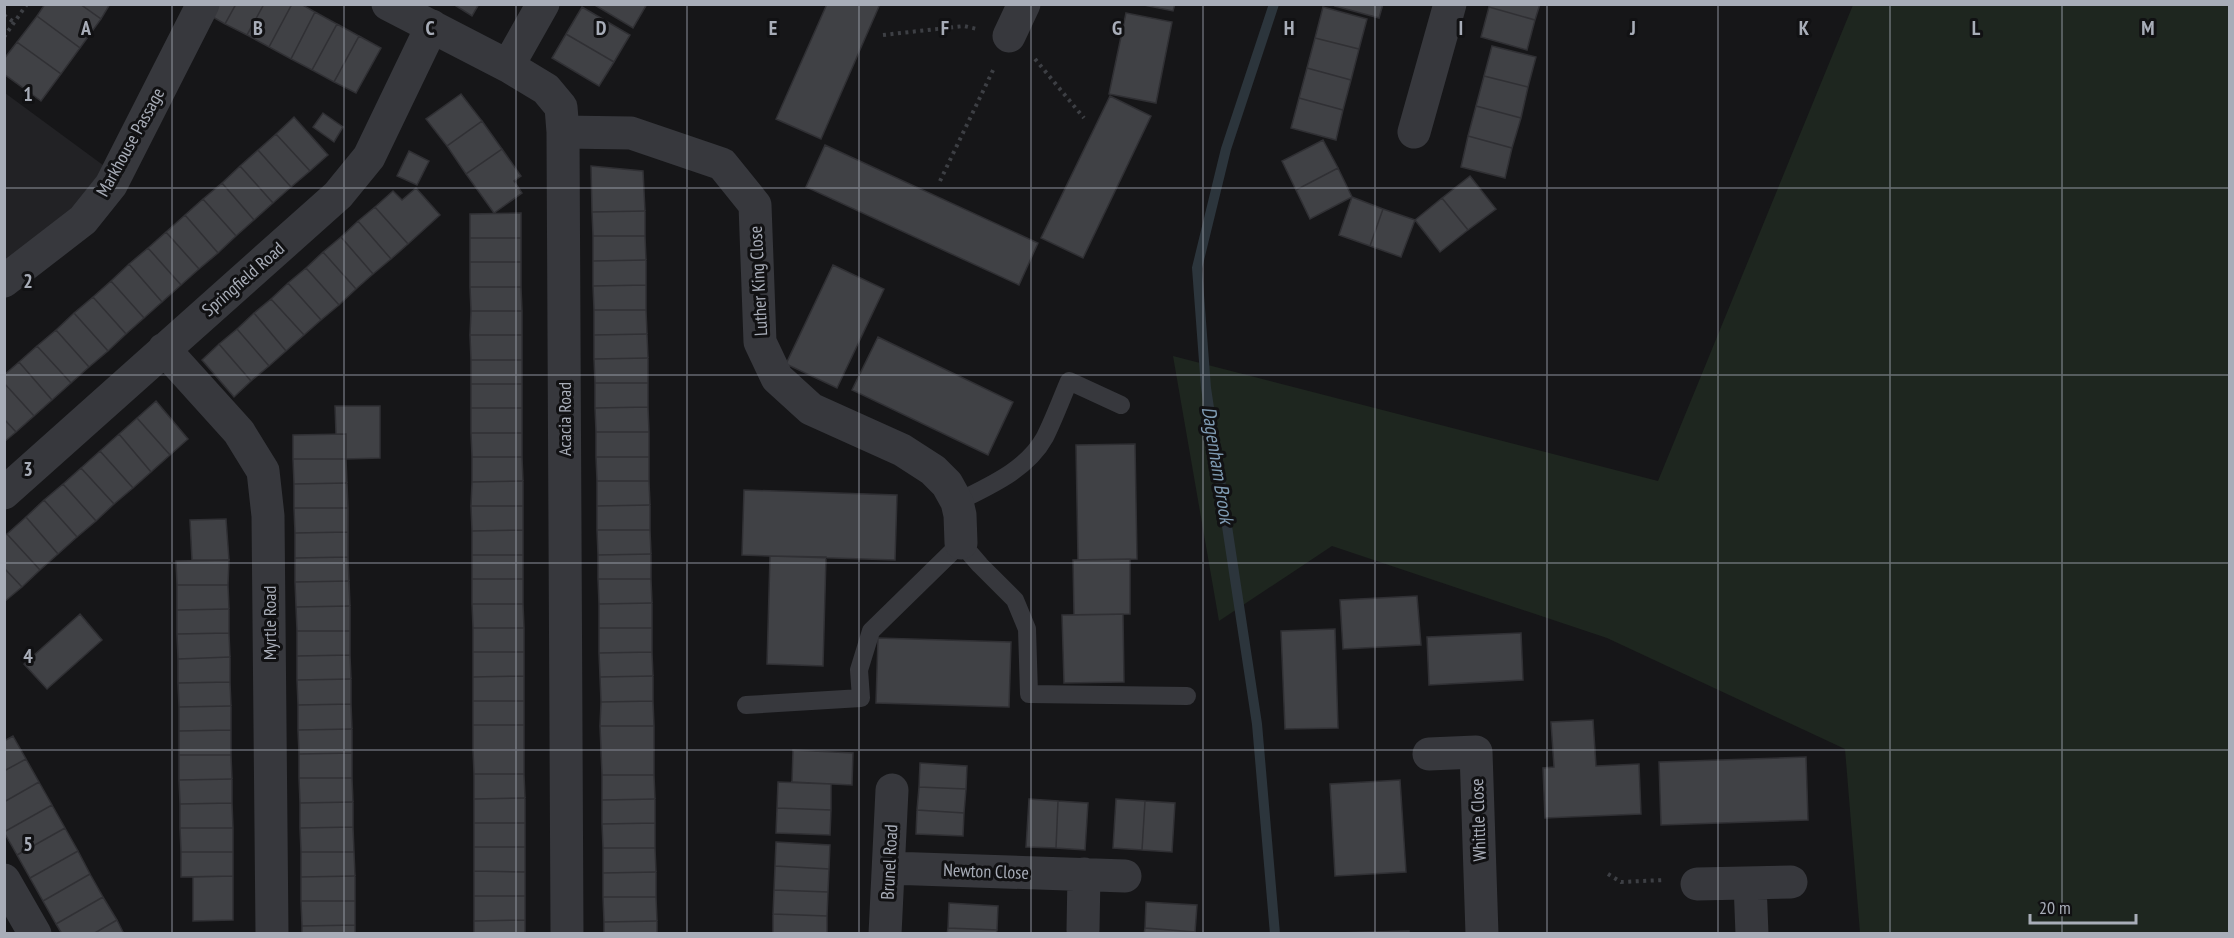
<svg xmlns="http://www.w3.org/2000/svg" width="2234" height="938" font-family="'PT Sans Narrow',sans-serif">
  <rect width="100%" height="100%" fill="#161618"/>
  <path fill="#222225" d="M5,93L111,171L5,273Z"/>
  <path fill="#1e261f" d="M1853,5H2229V933H1860L1845,749L1607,638L1332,546L1219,621L1173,356L1658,481Z"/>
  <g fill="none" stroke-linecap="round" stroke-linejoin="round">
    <path stroke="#2c353c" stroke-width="10" d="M1274,4L1226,149L1197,268L1206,388L1257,724L1275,934"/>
  </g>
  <path fill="#404145" stroke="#303034" stroke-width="1.5" d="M45,4H80L101,19L80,48L37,16Z
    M80,4H110L101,19Z
    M208,4H236L225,24L204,12Z
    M236,4H264L247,35L225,24Z
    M264,4H292L269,47L247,35Z
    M292,4H301L315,12L291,59L269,47Z
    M453,4H479L472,16Z
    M593,4H647L633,28Z
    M827,4H880L821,139L776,119Z
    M1139,4H1175L1173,11Z
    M1336,4H1383L1379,18L1335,6Z
    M1490,4H1540L1535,20L1489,7Z
    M582,7L630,35L614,62L566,34Z
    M1323,7L1367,19L1359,49L1315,38Z
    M1489,7L1535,20L1527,50L1481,37Z
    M315,12L337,24L312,70L291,59Z
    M1126,13L1172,22L1156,103L1109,94Z
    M37,16L80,48L61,74L17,42Z
    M337,24L359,36L334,82L312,70Z
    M566,34L614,62L599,86L552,58Z
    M359,36L381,48L356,93L334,82Z
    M1315,38L1359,49L1351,80L1307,68Z
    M17,42L61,74L41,101L4,74V59Z
    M1492,46L1536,57L1528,87L1484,76Z
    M1307,68L1351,80L1343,110L1299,98Z
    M1484,76L1528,87L1521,118L1476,106Z
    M461,94L482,121L447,146L426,119Z
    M1110,96L1151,116L1083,258L1041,238Z
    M1299,98L1343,110L1336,140L1291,128Z
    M1476,106L1521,118L1512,148L1468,136Z
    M323,113L343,127L334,142L313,127Z
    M294,117L328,155L310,171L276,134Z
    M482,121L502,149L466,174L447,146Z
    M276,134L310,171L291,187L258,150Z
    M1468,136L1512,148L1505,178L1461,167Z
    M1323,140L1338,168L1296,190L1282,161Z
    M825,145L1038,243L1019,285L806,187Z
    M502,149L521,176L514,181L522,193L494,213L466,174Z
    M258,150L291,187L273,203L240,166Z
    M409,151L429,161L417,185L397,176Z
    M240,166L273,203L254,220L222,183Z
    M591,166L643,171L645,211L592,212Z
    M1338,168L1352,197L1310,219L1296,190Z
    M1470,176L1496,209L1468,230L1442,198Z
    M222,183L254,220L236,236L203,199Z
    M416,188L440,215L408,244L375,207L393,191L402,200Z
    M1352,197L1383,209L1370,246L1339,235Z
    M1442,198L1468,230L1440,252L1415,220Z
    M203,199L236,236L218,253L185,215Z
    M375,207L408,244L391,259L358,221Z
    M1383,209L1415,220L1401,257L1370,246Z
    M645,211V236H593L592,212Z
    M521,213V238H470V214Z
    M185,215L218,253L199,269L166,232Z
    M358,221L391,259L373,274L341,237Z
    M166,232L199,269L181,285L148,248Z
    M593,236H645L646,260L593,261Z
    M341,237L373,274L356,289L323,252Z
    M470,238H521V262H470Z
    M148,248L181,285L162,302L129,264Z
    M323,252L356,289L339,305L306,268Z
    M646,260V285L593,286V261Z
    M470,262H521V287H470Z
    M129,264L162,302L144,318L111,281Z
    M833,265L884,289L837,388L786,364Z
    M306,268L339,305L321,320L288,283Z
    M111,281L144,318L126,334L93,297Z
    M288,283L321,320L304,335L271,299Z
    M646,285V310H594L593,286Z
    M470,287H521L522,311H471Z
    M93,297L126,334L108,351L74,313Z
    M271,299L304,335L286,351L254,313Z
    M594,310H646L647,334L594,335Z
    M471,311H522V335H470Z
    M74,313L108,351L89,367L56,330Z
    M254,313L286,351L269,366L237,329Z
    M237,329L269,366L251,381L219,344Z
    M56,330L89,367L71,383L37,346Z
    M647,334L648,358L594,359V335Z
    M470,335H522V360H471Z
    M878,337L1013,402L988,455L852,390Z
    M219,344L251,381L234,397L202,360Z
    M37,346L71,383L52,400L19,362Z
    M648,358V383H595L594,359Z
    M471,360H522V384H471Z
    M19,362L52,400L34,416L4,383V375Z
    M4,383L34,416L16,432L4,419Z
    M595,383H648V407L595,408Z
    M471,384H522V408H471Z
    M156,401L188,439L170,455L137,418Z
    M335,406H380V458L346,459V434H336Z
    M648,407L649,432H596L595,408Z
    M471,408H522V433H471Z
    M137,418L170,455L151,472L119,434Z
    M4,419L16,432L4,442Z
    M596,432H649V457H596Z
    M471,433H522V457H472Z
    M119,434L151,472L133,488L100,451Z
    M346,434V459H293V435Z
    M1135,444L1137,559L1078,560L1076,445Z
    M100,451L133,488L114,504L81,468Z
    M472,457H522L523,481L472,482Z
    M596,457H649V481H597Z
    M293,459H346L347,483L294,484Z
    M81,468L114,504L96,521L63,484Z
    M523,481V506H471L472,482Z
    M597,481H649L650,505L597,506Z
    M347,483L348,508H294V484Z
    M63,484L96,521L77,537L44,500Z
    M744,490L897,495L895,560L742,555Z
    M44,500L77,537L58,554L26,517Z
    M650,505V530H597V506Z
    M471,506H523V530L472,531Z
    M294,508H348V532L295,533Z
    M26,517L58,554L40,570L7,534Z
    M226,519L229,560H192L190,520Z
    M523,530V555H472V531Z
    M597,530H650L651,554L598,555Z
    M348,532V557L295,558V533Z
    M7,534L40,570L22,587L4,568V536Z
    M651,554V579H598V555Z
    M472,555H523V579H472Z
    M770,556L826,557L823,666L767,664Z
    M348,557L349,581L295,582V558Z
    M1130,559V614L1074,615L1073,560Z
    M229,560L228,585H177L176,561Z
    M4,568L22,587L4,602Z
    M472,579H523V604H472Z
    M598,579H651L652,603L599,604Z
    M349,581L350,606L296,607L295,582Z
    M177,585H228L229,609L177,610Z
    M1417,596L1421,645L1343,649L1340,600Z
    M652,603V628H599V604Z
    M472,604H523L524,628H473Z
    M350,606V631H297L296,607Z
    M229,609V633L177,634V610Z
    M80,614L102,640L47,689L24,664Z
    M1123,614L1124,682L1064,683L1062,615Z
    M473,628H524V652H473Z
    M599,628H652V652L599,653Z
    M1335,629L1338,728L1285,729L1281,631Z
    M297,631H350V655L297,656Z
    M229,633L230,657L178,659L177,634Z
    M1521,633L1523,680L1429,685L1427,637Z
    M878,638L1011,642L1009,707L876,703Z
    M473,652H524V676L473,677Z
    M652,652L653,676L600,677L599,653Z
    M350,655L351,679L297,680V656Z
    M230,657V682L178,683V659Z
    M524,676V701H473V677Z
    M653,676V701L601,702L600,677Z
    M351,679V704L298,705L297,680Z
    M230,682L231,706L179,707L178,683Z
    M473,701H524V725H473Z
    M653,701L654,726H600L601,702Z
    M351,704L352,729L298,730V705Z
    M231,706V730L179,731V707Z
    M1593,720L1596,766L1639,764L1641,814L1545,818L1543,768L1554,767L1551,722Z
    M473,725H524V750H473Z
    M600,726H654V750H601Z
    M352,729V753L299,754L298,730Z
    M231,730V755H179V731Z
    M13,736L26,759L4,771V741Z
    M473,750H524V774H474Z
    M601,750H654V775H602Z
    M793,750L853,753L852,785L792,782Z
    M352,753V778H299V754Z
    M179,755H231L232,779L179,780Z
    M1806,757L1808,820L1661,825L1659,762Z
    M26,759L39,782L4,802V771Z
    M920,763L967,766L966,789L919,787Z
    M474,774H524L525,798L474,799Z
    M602,775H654L655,799L602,800Z
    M299,778H352L353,802L300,803Z
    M232,779V803L180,804L179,780Z
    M1400,780L1406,872L1335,876L1330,784Z
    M39,782L52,805L4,832V802Z
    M778,782L831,784V810L777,808Z
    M919,787L966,789L964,813L917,810Z
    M525,798V823H474V799Z
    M655,799V823L602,824V800Z
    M1029,799L1058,801L1056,848L1026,847Z
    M1116,799L1145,801L1142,850L1113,848Z
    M1058,801L1088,803L1085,850L1056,848Z
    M1145,801L1175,803L1172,852L1142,850Z
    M353,802V827L300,828V803Z
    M232,803L233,828H180V804Z
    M52,805L65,828L17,855L4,832Z
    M777,808L831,810L830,835L776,833Z
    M917,810L964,813L963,836L916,834Z
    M474,823H525V847H474Z
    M655,823V848H603L602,824Z
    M353,827L354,852H301L300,828Z
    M65,828L78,851L30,878L17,855Z
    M180,828H233V852H181Z
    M776,842L830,845L829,869L775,866Z
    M474,847H525V872L474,871Z
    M603,848H655L656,872L603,873Z
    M78,851L90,874L43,901L30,878Z
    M181,852H233V876L181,877Z
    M301,852H354L355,876L301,877Z
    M775,866L829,869L828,892L774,890Z
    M474,871L525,872V896H474Z
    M656,872V897H603V873Z
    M90,874L103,897L56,924L43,901Z
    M233,876V920L193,921V877Z
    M355,876V901H301V877Z
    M774,890L828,892L827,916L773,914Z
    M474,896H525V920L474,921Z
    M103,897L117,920L93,934H62L56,924Z
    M603,897H656L657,921L604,922Z
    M301,901H355V925L302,926Z
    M1146,902L1197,905L1195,932L1145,928Z
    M949,903L998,906L997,930L948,928Z
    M773,914L827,916V934H773Z
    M117,920L124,934H93Z
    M525,920V934H474V921Z
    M657,921V934H604V922Z
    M355,925V934H302V926Z
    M948,928L997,930L996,934H947Z
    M1145,928L1195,932V934H1144Z
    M1409,931V934L1335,933Z"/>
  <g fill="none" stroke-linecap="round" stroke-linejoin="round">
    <path stroke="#3d3f44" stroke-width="4" stroke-dasharray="3 4.5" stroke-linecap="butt" d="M4,15L15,23
      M883,35L964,26L977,29
      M4,37L27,4
      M1035,59L1084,118
      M940,181L995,66
      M1608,874L1621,882L1664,880"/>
    <path stroke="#37383d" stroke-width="18" d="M957,502C989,486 1027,470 1045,437C1054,419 1061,400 1069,381L1121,405
      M746,705L861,698L859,670L871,631L961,543L980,565L1015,600L1027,629L1029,694L1187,696"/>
    <path stroke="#37383d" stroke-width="33" d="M388,4L508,66L546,89L561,107L563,132L567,934
      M1009,36L1024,4
      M508,66L543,4
      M563,132L631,133L722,164L755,205L760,342L777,378L811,409L902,450L933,470L947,484L957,502L960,515L961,543
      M1414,132L1450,4
      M4,281L83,220L111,185L203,4
      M164,349L239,432L263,471L268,516L272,934
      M4,493L338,195L369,157L432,26
      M1429,754L1476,752L1482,934
      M889,868L1125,876
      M4,880L35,934
      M1750,883L1752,934
      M1697,884L1791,882
      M1083,930L1084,874
      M885,934L892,790"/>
  </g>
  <path fill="none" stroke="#a8adb8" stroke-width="1.5" stroke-opacity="0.55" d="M172,4V934M344,4V934M516,4V934M687,4V934M859,4V934M1031,4V934M1203,4V934M1375,4V934M1547,4V934M1718,4V934M1890,4V934M2062,4V934M4,188H2230M4,375H2230M4,563H2230M4,750H2230"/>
  <g text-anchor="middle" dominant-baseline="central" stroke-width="6" stroke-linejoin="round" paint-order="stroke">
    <g font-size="18" fill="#a8adb8" stroke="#111113">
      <text transform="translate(130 142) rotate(-61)">Markhouse Passage</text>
      <text transform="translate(243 279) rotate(-41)">Springfield Road</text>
      <text transform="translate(758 281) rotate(-93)">Luther King Close</text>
      <text transform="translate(564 419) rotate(-90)">Acacia Road</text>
      <text transform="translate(269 623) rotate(-90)">Myrtle Road</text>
      <text transform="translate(1478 820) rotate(-92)">Whittle Close</text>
      <text transform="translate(889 862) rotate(-87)">Brunel Road</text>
      <text transform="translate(986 871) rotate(2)">Newton Close</text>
    </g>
    <g font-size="20" font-style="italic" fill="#7f9bb3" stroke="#111113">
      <text transform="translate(1218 465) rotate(81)">Dagenham Brook</text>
    </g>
  </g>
  <g font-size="20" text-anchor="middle" font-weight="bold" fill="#a8adb8" stroke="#111113" stroke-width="6" stroke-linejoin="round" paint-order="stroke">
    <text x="86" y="35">A</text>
    <text x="258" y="35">B</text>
    <text x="430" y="35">C</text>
    <text x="601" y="35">D</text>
    <text x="773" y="35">E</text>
    <text x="945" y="35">F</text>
    <text x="1117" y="35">G</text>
    <text x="1289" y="35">H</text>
    <text x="1461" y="35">I</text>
    <text x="1633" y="35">J</text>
    <text x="1804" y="35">K</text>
    <text x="1976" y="35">L</text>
    <text x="2148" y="35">M</text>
    <text x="28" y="101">1</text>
    <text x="28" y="288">2</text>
    <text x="28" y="476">3</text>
    <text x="28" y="663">4</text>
    <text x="28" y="851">5</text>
  </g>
  <rect width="2234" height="938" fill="none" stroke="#a8adb8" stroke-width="12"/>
  <path d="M2030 914v9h106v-9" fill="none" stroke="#a8adb8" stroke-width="3"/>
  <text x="2039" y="914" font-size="18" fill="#a8adb8" stroke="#111113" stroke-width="4.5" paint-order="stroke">20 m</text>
</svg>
